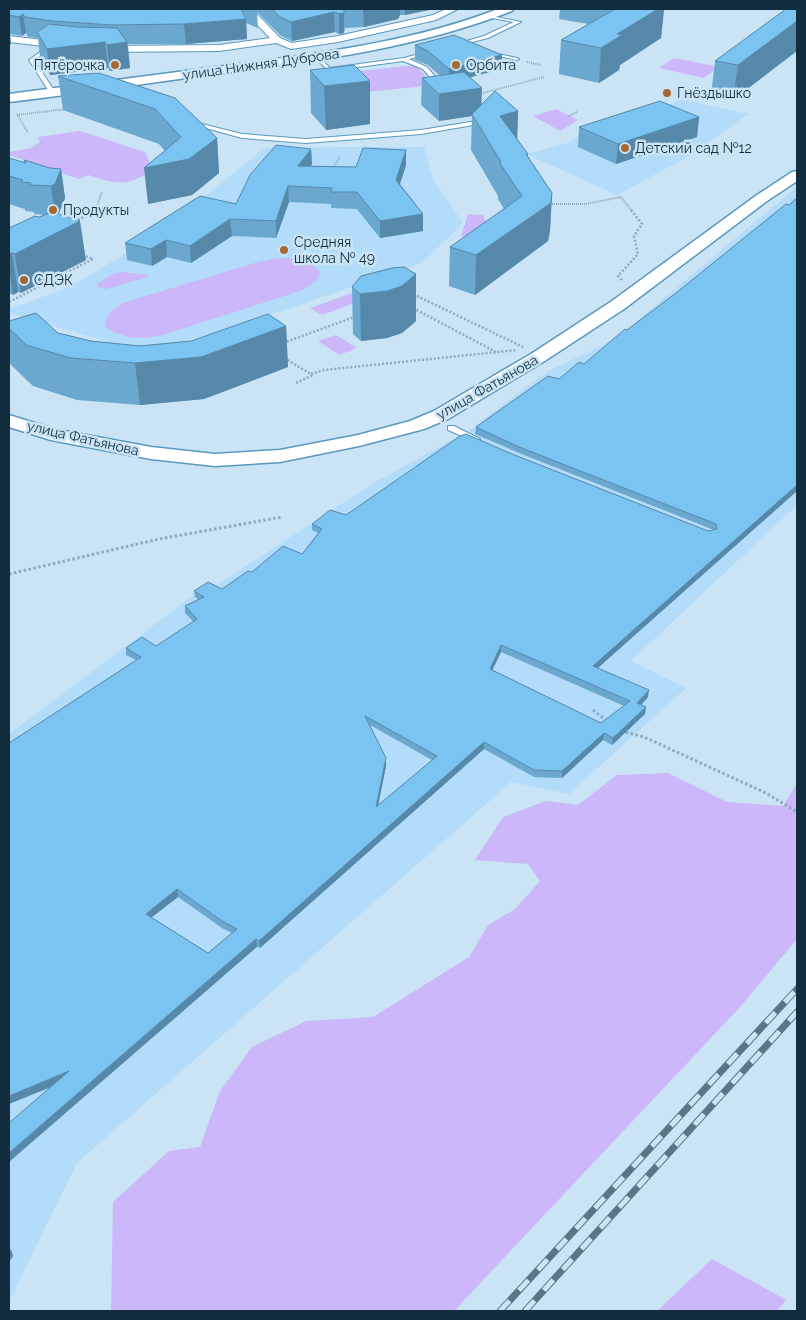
<svg xmlns="http://www.w3.org/2000/svg" width="806" height="1320" font-family="Raleway,sans-serif">
  <rect width="100%" height="100%" fill="#cae4f5"/>
  <path fill="#b2dcf9" d="M681,99L748,114L691,155L617,195L526,154L574,141L572,140L602,128L646,117Z
    M344,147H424L433,179L463,223L422,263L258,319L146,353L9,313V309L70,287L155,236L265,148Z
    M797,187V505L631,661L686,688L569,794L511,782L77,1163L9,1301V734L203,588L217,585L372,484L468,431L548,371L604,345L626,330Z"/>
  <path fill="#cbb7f9" d="M674,58L719,67L704,78L659,68Z
    M416,65L433,85L339,95L324,75Z
    M556,109L578,120L560,131L533,116Z
    M80,131L145,152L153,169C128,188 116,184 88,175L79,179L9,155V152L31,148L40,142L38,137Z
    M468,214L483,215L489,231L476,239L461,236Z
    M277,258C295,258 308,259 321,272L316,281L303,290L163,335C141,340 124,339 105,327C106,313 112,310 123,303L251,264Z
    M122,272L148,275V277L106,289L97,287V284L113,274Z
    M378,284L390,290L322,315L310,308Z
    M336,335L357,348L339,355L318,341Z
    M668,773L727,802L783,806L797,783V939L740,1007L454,1311H111L113,1202L169,1151L200,1147L220,1091L252,1047L306,1021L373,1017L469,957L488,925L515,909L540,881L528,864L475,860L503,817L546,801L578,805L617,775Z
    M712,1259L786,1300L777,1311H657Z"/>
  <g fill="none" stroke-linecap="round" stroke-linejoin="round">
    <g stroke="#5898c1" stroke-width="2">
      <path id="service" d="M487,15L521,22L488,38L456,46V44L484,36L514,22L487,17Z
        M47,47L51,48L34,60L55,92L52,94L50,93L29,60Z
        M426,52L428,53V54L409,59L427,67L438,80V82H434L423,69L403,61L329,71L314,57L318,56L330,68L404,58Z
        M488,52L517,58L519,59L517,60L490,54L488,53Z
        M483,120L486,122L485,123L421,134L306,143L242,138L191,124L194,122L242,134L306,139L421,130Z
        M448,426H454L480,439L479,441H473L448,430Z"/>
    </g>
    <g stroke="#5898c1" stroke-width="2">
      <path id="minor" d="M242,9H252L280,38L292,43L338,36L433,15L446,9H458L436,20L338,42L291,49L276,43L219,51L106,52L101,49L106,46L219,45L270,38Z
        M9,36L60,42L65,45L60,48L9,42Z"/>
    </g>
    <g stroke="#5898c1" stroke-width="3">
      <path id="tertiary" d="M498,9H514L512,11C417,48 317,61 216,74C147,83 78,94 9,102V94C86,84 162,74 239,64C327,52 415,41 498,9Z
        M797,171V181L767,201L624,309L543,362L448,419L424,429L359,446L280,462L215,466L151,459L51,440L9,427V415L54,429L151,447L215,454L280,450L358,435L410,421L434,411L531,354L612,301L757,195L792,172Z"/>
    </g>
    <path stroke="#90aabb" stroke-width="2" stroke-dasharray="1 1" stroke-linecap="butt" d="M527,62L541,65
      M479,94L544,77
      M17,114L28,133
      M17,115L67,109
      M569,116L577,112
      M333,168L340,157
      M552,204H586L621,197L632,211
      M95,211L102,192"/>
    <path stroke="#90aabb" stroke-width="2.5" stroke-dasharray="2 2" stroke-linecap="butt" d="M74,221L94,213L95,210
      M622,280L618,276L638,254L634,236L642,224L631,210
      M417,296L523,347
      M9,302L93,259L82,255
      M413,308L496,352
      M283,343L357,316
      M284,358L311,374
      M311,374L324,370L517,350
      M296,383L313,375"/>
    <path stroke="#90aabb" stroke-width="3" stroke-dasharray="2.5 2.5" stroke-linecap="butt" d="M9,574L159,539L282,517
      M593,710L608,722
      M621,731L644,737L766,793L797,812"/>
    <use href="#service" fill="#fff" fill-rule="evenodd"/>
    <use href="#minor" fill="#fff" fill-rule="evenodd"/>
    <use href="#tertiary" fill="#fff" fill-rule="evenodd"/>
    <g stroke="#5a7585" stroke-width="7">
      <path id="rail" d="M500,1311L797,989
        M525,1311L797,1012"/>
    </g>
    <use href="#rail" stroke="#cae4f5" stroke-width="5" stroke-dasharray="14" stroke-linecap="butt"/>
  </g>
  <path fill="#6aa8cf" fill-rule="evenodd" d="M9,9H434L405,15H400L398,19L364,27L345,28L344,33L339,34L335,32L292,41L281,36L257,12L258,28L246,23L247,39L186,44H128L130,68L110,71L108,68L50,75L40,58L38,38L28,37L26,33L22,36L10,34L11,44L9,46Z
    M560,9H664L661,38L620,65L619,70L599,83L559,74L561,40L588,24L559,19Z
    M786,9L733,100L711,96L715,61Z
    M415,45L502,55L501,69L470,77L482,104L518,111L517,140L528,154V157L552,193L550,231L548,241L475,295L449,286L450,247L504,209L498,199V196L471,150L472,116L439,121L421,105L422,78L440,76L428,65L415,60Z
    M310,70L370,124L326,130L311,113Z
    M99,73L217,138L219,173L192,195L148,204L165,151L159,144L63,110L58,76Z
    M699,117L697,137L616,164L578,147L579,127Z
    M311,149L312,164L311,166L356,167L406,165L400,184L423,214V231L380,238L357,209L331,208V204L289,202L276,238L232,236L191,263L167,257L152,266L127,260L125,243L236,204Z
    M9,158L24,162V160L50,168L61,169L65,198L59,213L58,214L86,260L21,293L18,292L13,295L9,293V228L45,215L34,214V212L25,211V209L9,204Z
    M797,198V491L598,668L648,697L641,705L645,714L612,745L603,740L562,778L534,777L484,749L260,948L257,947L52,1086L136,660L126,655V648L156,646L194,622L185,613V606L198,599L195,597L194,591L222,589L252,572L302,554L318,533L312,530V524L346,515L512,454L708,531L714,530L519,453L475,434L476,427L559,379L584,364L676,293ZM501,652L624,706L601,723L492,670ZM370,725L432,760L378,806L386,766ZM178,897L222,928L232,933L208,953L151,917Z
    M352,287L416,321L402,333L387,338L361,341L353,334Z
    M9,321L91,341L140,346L191,341L286,326L288,367L204,399L140,405L77,400L33,386L10,364L9,357Z"/>
  <path fill="#5688a9" d="M344,9V33L339,34V14Z
    M363,9H400V15L398,19L364,27Z
    M405,9H434L405,15Z
    M658,9H664L661,38L620,65L619,70L599,83L601,48L617,34Z
    M334,12L335,32L292,41L291,22Z
    M23,14L26,33L22,36L19,17Z
    M246,19L247,39L186,44L184,24Z
    M797,21V51L733,100L738,65Z
    M9,26L11,44L9,46Z
    M105,42L108,68L50,75L47,49Z
    M127,42L130,68L110,71L107,45Z
    M502,55L501,69L449,83V69Z
    M370,81V124L326,130L324,86Z
    M482,88L481,115L472,114V116L439,121V94Z
    M518,111L517,147L500,116Z
    M699,117L697,137L616,164L618,144Z
    M217,138L219,173L192,195L148,204L144,168Z
    M311,149L312,164L299,182L298,166Z
    M406,150V165L396,196V180Z
    M61,169L65,198L59,213L55,216L51,186Z
    M288,186L289,202L276,238V221Z
    M552,193L550,231L548,241L475,295L476,255Z
    M423,214V231L380,238V221Z
    M230,219L232,236L191,263L190,246Z
    M80,221L86,260L21,293L15,254Z
    M166,240L167,257L152,266L151,249Z
    M12,253L18,292L13,295L9,269V254Z
    M416,274V321L402,333L387,338L361,341L360,294Z
    M286,326L288,367L204,399L140,405L135,363Z
    M797,485V491L592,673L593,666Z
    M501,645V652L490,675V669Z
    M649,690L648,697L636,710L637,703Z
    M646,707L645,714L612,745L613,738Z
    M604,733L603,740L562,778V771Z
    M484,742V749L260,948L259,941Z
    M386,758V766L376,815V807Z
    M177,889L178,897L147,921L146,914Z
    M256,939L257,947L9,1162V1153Z
    M69,1071L71,1079L9,1104V1096Z
    M11,1249L13,1256L9,1262V1252Z"/>
  <path fill="#7bc3f1" stroke="#5688a9" fill-rule="evenodd" d="M9,9H241L246,19L184,24L112,25L52,21L25,17L23,14L19,17L9,15Z
    M272,9H344V13L339,14L334,12L291,22L280,17Z
    M615,9H658L617,34L622,35L601,48L561,40Z
    M786,9H797V21L738,65L715,61Z
    M49,24L77,27L117,28L127,42L107,45L105,42L47,49L37,32Z
    M454,35L502,55L449,69L428,51L415,45Z
    M354,65L370,81L324,86L310,70Z
    M464,72L482,88L439,94L422,78Z
    M99,73L175,98L217,138L189,159L144,168L181,137L155,109L58,76Z
    M495,91L518,111L500,116L528,154H526L552,193L551,203L476,255L450,247L522,196L499,162H501L472,114Z
    M660,101L699,117L618,144L579,127Z
    M276,145L311,149L298,166L356,167L363,148L406,150L396,180L423,214L380,221L357,192H331L332,188L288,186L276,221L230,219L190,246L166,240L151,249L125,243L200,196L236,204L250,175Z
    M9,158L26,163L24,160L50,168L61,169L55,184L51,186L30,185L31,183L21,182L23,180L9,176Z
    M797,198V485L593,666L649,690L637,703L646,707L613,738L604,733L562,771L534,770L484,742L259,941L256,939L9,1153V1123L69,1071L9,1096V743L141,657L126,648L142,637L156,646L197,619L185,606L204,597L194,591L208,582L222,589L248,571L252,572L283,546L302,554L322,529L312,524L330,510L346,515L460,436L466,434L512,454L708,531L717,529L716,524L519,447L476,427L548,376L559,379L579,362L584,364L625,329L627,330L676,293L786,204L789,205ZM501,645L630,701L601,723L490,669ZM365,716L437,756L376,807L386,758ZM177,889L222,921L237,929L208,953L146,914Z
    M53,212L80,221L15,254L12,253L9,254V228L35,216L39,217Z
    M404,267L416,274L402,286L387,291L360,294L352,287L361,276L392,268Z
    M36,313L58,333L91,341L140,346L191,341L268,314L286,326L201,357L135,363L71,358L26,345L9,328V321Z"/>
  <g fill="#a86832" stroke="#cae4f5" stroke-width="2">
    <circle cx="115" cy="65" r="5"/>
    <circle cx="456" cy="65" r="5"/>
    <circle cx="667" cy="93" r="5"/>
    <circle cx="625" cy="148" r="5"/>
    <circle cx="53" cy="210" r="5"/>
    <circle cx="284" cy="250" r="5"/>
    <circle cx="24" cy="280" r="5"/>
  </g>
  <g text-anchor="middle" dominant-baseline="central" stroke-width="5" stroke-linejoin="round" paint-order="stroke">
    <g font-size="14" fill="#122d3d" stroke="#cae4f5">
      <text transform="translate(261 64) rotate(-8)">улица Нижняя Дуброва</text>
      <text transform="translate(487 387) rotate(-30)">улица Фатьянова</text>
      <text transform="translate(83 438) rotate(13)">улица Фатьянова</text>
    </g>
    <g font-size="14" fill="#122d3d" stroke="#cae4f5" text-anchor="start">
      <text x="105" y="65" text-anchor="end">Пятёрочка</text>
      <text x="466" y="65">Орбита</text>
      <text x="677" y="93">Гнёздышко</text>
      <text x="635" y="148">Детский сад №12</text>
      <text x="63" y="210">Продукты</text>
      <text x="294" y="242">Средняя<tspan x="294" dy="16">школа № 49</tspan></text>
      <text x="34" y="280">СДЭК</text>
    </g>
  </g>
  <rect width="806" height="1320" fill="none" stroke="#122d3d" stroke-width="20"/>
</svg>
